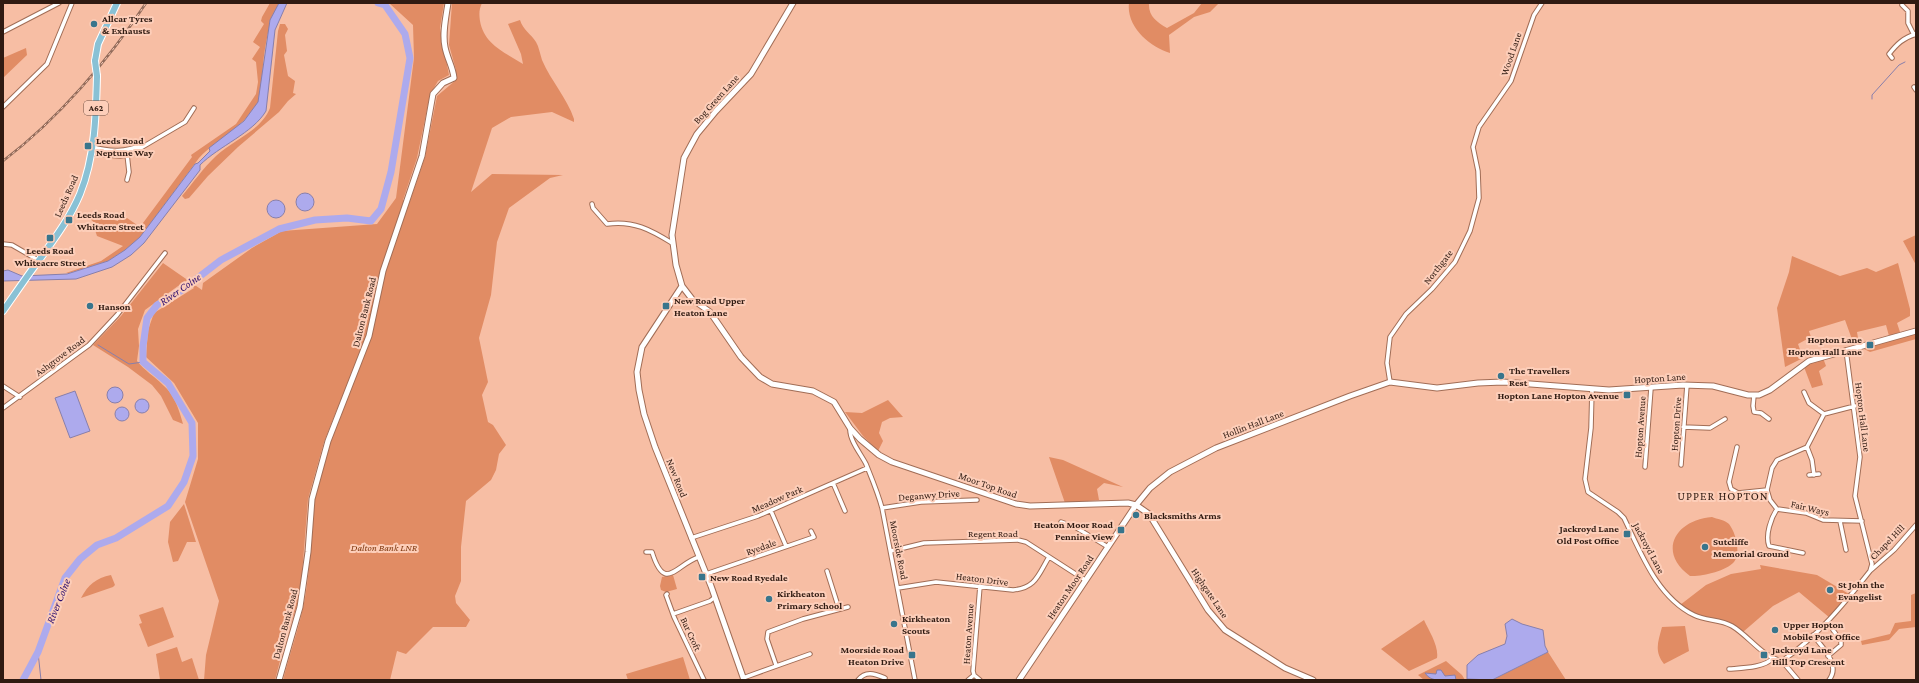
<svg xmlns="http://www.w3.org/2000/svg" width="1919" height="683" font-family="'Crimson Pro',serif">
  <rect width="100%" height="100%" fill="#f7bea4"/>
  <path fill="#e18c64" d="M270,3H279C269,22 265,44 263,65C262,76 264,91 259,101C245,127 218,138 199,158L142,235L130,247L108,261L69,273H66L101,261L123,246L97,236L95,230L97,225L89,218C99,220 108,218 118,221L120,215L127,218L140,227L192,157L191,155L236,124L256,94L258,82L256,62L252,59L260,47L253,42L264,24L261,21L262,17Z
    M389,3H444L440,28L449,75L438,81L430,95L417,158L403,200L410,201L425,157L437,96L456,80V70L449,45L452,3H482C479,10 479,13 480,21C484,44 504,52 523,64L521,54L508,24L520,20C523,30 531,34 536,42C539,47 540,54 542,60C551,81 567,98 574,119V122L552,112L511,117L492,128L471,192L492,174L563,175L550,178L509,208L497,242L491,295L479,338L488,382L482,395L488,422L493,425L506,445L499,454L496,470L491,480L466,501L461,547V581L455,596L456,603L470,620L466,627H433L406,654L397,651L390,680H283C290,653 300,625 305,598C313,553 310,506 322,462C327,445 335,429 342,414L337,409L324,442L308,499L302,574L297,606L287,634L275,680H204L206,655L219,601L185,502L198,459V423L174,383L146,357L148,330L154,313L194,288L185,281L145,310L138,329L139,346L137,361C145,371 154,376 163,385C175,395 179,410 183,424L173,420L161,396L152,385L128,367L93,345L121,316L163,263L202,290L203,283L252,248L282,231L377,224L396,198L414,58L413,25Z
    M1129,3H1149C1148,16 1157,22 1167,28L1194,13L1202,3H1219L1210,12L1194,17L1169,35L1170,53C1150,47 1126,27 1129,3Z
    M280,24H285L288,29L285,35L287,51L284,55L288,76L295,81L293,93L296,94L288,101L279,112L238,147L208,176L189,198L185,199L182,196C193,183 203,168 216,156C234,139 261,131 270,108L278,31Z
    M26,48L27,55L3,78V58Z
    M1916,235V265L1903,241Z
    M1792,256L1840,276L1867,268L1876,272L1898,263L1910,309V316L1897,323L1900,332L1889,336L1886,325L1857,332L1859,344L1854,345L1845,320L1809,331L1811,337L1798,344L1803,358L1785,367L1777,308L1789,272Z
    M1916,334V339L1870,352L1862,348Z
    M1823,358L1826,366L1819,371L1823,385L1812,388L1804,367L1810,362Z
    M888,400L903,417L890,418L882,422L879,433L883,441L878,451L863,436L845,412L862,413Z
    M1049,457L1063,460L1123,487L1104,483L1097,489L1099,500L1065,503Z
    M184,504L196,542H187L178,561L173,562L168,542L170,522Z
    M1712,517C1717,519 1725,520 1729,524C1736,533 1741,553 1734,562C1726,571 1701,577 1690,576C1657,552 1675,520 1712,517Z
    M1760,565L1817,575L1849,594L1830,618L1799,592L1773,606L1743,632L1733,625L1696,615L1680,605L1706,585L1731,574L1761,569Z
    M111,575L115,585L113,587L81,598C88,585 96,578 111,575Z
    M673,575L677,589L666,592L661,590L660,586L662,577Z
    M1916,593V627L1899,629L1889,640L1862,645L1861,641L1890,634L1895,623L1911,621V595Z
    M163,607L174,637L148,647L139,624L142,623L139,615Z
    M1424,620C1429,631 1439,646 1437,658L1409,671L1381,649Z
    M1685,626L1689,651L1664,664C1654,651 1658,642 1662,627Z
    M177,647L182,662L192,658L199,680H160L156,654Z
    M1548,652L1566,680H1492Z
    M683,657L690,680H628L626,674Z
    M1446,661L1462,675L1465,680H1424L1418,675Z"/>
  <path fill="#adaaed" stroke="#887fab" d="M279,3H287L275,30L266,111C253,133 219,146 200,165V170L144,243L131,255L112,267L76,279L3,281V271L8,270L22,276L67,274L108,261L125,250L140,237L195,164L198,163L210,151L209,148L244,121L258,102L270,20Z
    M296 202a9 9 0 1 1 18 0a9 9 0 1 1-18 0Z
    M267 209a9 9 0 1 1 18 0a9 9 0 1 1-18 0Z
    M107 395a8 8 0 1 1 16 0a8 8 0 1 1-16 0Z
    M75,391L90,431L70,438L55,398Z
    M135 406a7 7 0 1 1 14 0a7 7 0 1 1-14 0Z
    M115 414a7 7 0 1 1 14 0a7 7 0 1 1-14 0Z
    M1512,619L1522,624L1543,630L1545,646L1548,652L1492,680L1467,679V665L1478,655L1505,644L1507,636L1505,624Z
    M1437,670H1441L1445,676L1455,675L1456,680C1445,680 1431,683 1425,673L1436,674Z"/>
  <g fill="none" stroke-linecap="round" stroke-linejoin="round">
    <path stroke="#887fab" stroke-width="1" d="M1872,99V95L1899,65L1905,62
      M98,345L129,364L143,362
      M38,652L41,680"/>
    <path stroke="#adaaed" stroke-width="7" d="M23,680L38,652L65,578L80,559L97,545L116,538L168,506L184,482L193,456L192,423L168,383L143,362V346L147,318L157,305L182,290L221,260L279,229L315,220L347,218L371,221L381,209L391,172L410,58L405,34L385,5L378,3"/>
    <g stroke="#a16d56" stroke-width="5.5">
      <path id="street" d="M1902,5L1908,11V23L1914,35
        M3,32L59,3
        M1892,58L1889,54C1897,44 1903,38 1916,34
        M1914,87L1916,90
        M3,107L47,64L72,3
        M92,147C111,152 125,152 143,145
        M91,154L120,156L127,155L139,149L185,122L194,108
        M127,154L129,172L127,180
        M592,204L593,208L607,224C633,220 651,230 672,243
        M3,244L12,245L38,260
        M1390,382L1387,363L1390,337L1406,314L1432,289L1455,262L1470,231L1479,198L1478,171L1473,147L1479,127L1511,81L1534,15L1542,3
        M3,386L20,397
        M1592,389L1591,428L1585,479L1588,492L1618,512L1624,518C1641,553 1657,597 1694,615C1706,621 1720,619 1732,626C1749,636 1762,657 1782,661
        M1804,392L1809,403L1824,414
        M1754,395L1753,406L1754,412L1761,413L1769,419
        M3,408L89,345L117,315L165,253
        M1683,427L1710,428L1725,419
        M850,428C849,440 861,454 866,464C872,479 878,493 882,508L915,680
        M1737,447L1729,482L1731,489L1738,493L1767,490L1772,468L1777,460L1807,447L1824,414L1855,406
        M1807,447L1812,460L1814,475
        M1681,465L1687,385
        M1645,467L1651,388
        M1809,475L1819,474
        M833,483L845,511
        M1767,490L1770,500L1777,509L1806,513L1823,520L1862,521
        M882,508L921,502L977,500
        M1777,509C1771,518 1765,535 1769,546L1803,553
        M771,511L786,546
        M1840,521L1846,550
        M1061,522L1075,527L1108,547
        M691,538L758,516L867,468
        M891,551L924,543L1018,540L1026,542L1085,580
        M646,552H652C665,594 676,564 699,557
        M827,571L839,609
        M1870,571L1894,550L1916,525
        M706,574L814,537L811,531
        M980,586L973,671L974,675L980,680
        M898,588L936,582L1013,590C1036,588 1038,575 1049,557
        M667,594L666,595L674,617L704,680
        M673,614L710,601L715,597
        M1813,635C1823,648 1841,665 1829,680
        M1828,656L1841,645V641L1833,630
        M1782,661C1817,637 1844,604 1870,571L1872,564L1855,496L1860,457L1846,350
        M1782,661L1798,680
        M776,665L767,639L768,632L803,619L848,607
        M1729,669C1742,668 1764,668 1773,658
        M743,678L810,654
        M858,680C866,670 875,674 885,678
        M968,680L974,675"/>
    </g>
    <g stroke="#a16d56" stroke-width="7">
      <path id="secondary" d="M793,3L751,74L716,111L697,134L684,158L672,235L676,265L682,286L692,299L710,312L741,357L760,377L772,384L813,391L834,402L850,428L860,439L879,455L892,462L1016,504L1030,506L1128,503L1136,505L1149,514L1208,610L1225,630L1285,668L1313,680
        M682,286L642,347L637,372L639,390L644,414L655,447L711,586L744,680
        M279,680L300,607L308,552L312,499L328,441L369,336L383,271L422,156L433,94L443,83L454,78C453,67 447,58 445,47C442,33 446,17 448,3
        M1019,680L1136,505L1150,488L1170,472L1216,448L1350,396L1390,382L1437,388L1478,383L1503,382L1609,390L1683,385L1713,386L1748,395H1759L1770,390L1809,361L1916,331"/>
    </g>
    <g stroke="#fff" stroke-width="8">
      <path id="primary" d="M95,61L98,44L117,3
        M3,311C15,294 27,276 40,259C55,238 70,218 80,194C95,157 96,115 97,76"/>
    </g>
    <use href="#street" stroke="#fff" stroke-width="3.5"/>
    <use href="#secondary" stroke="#fff" stroke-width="5"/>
    <use href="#primary" stroke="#89c1d5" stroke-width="6"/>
    <g stroke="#926b5a" stroke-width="2.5">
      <path id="rail" d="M3,161C58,119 108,61 146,3"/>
    </g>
    <use href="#rail" stroke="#fdceb9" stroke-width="1" stroke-dasharray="3" stroke-linecap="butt"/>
    <g stroke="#fff" stroke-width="8" stroke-linecap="butt">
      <path id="primary-bridge" d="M95,61L97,76"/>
    </g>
    <use href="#primary-bridge" stroke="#89c1d5" stroke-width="6"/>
  </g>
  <g fill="#38758c" stroke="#fdceb9" stroke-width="1.5">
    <circle cx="94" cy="24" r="4"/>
    <rect x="84" y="142" width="8" height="8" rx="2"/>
    <rect x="65" y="216" width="8" height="8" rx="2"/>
    <rect x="46" y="234" width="8" height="8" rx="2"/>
    <circle cx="90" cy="306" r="4"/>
    <rect x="662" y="302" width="8" height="8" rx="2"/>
    <rect x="1866" y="341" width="8" height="8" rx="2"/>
    <circle cx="1501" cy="376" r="4"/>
    <rect x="1623" y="391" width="8" height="8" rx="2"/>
    <circle cx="1136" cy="515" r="4"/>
    <rect x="1117" y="526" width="8" height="8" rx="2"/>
    <rect x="1623" y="530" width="8" height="8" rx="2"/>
    <circle cx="1705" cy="547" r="4"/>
    <rect x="698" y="573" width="8" height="8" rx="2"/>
    <circle cx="1830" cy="590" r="4"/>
    <circle cx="769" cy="599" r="4"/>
    <circle cx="894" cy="624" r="4"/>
    <circle cx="1775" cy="630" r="4"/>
    <rect x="908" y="651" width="8" height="8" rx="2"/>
    <rect x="1760" y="651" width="8" height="8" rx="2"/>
  </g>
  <g text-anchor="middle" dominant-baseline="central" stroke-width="4" stroke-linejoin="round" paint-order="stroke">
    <rect fill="#fdceb9" stroke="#6e5144" stroke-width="1" x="84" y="101" width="24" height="14" rx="3"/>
    <g font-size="9" font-weight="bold" fill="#301b12">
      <text x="96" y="108">A62</text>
    </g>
    <g font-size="10" font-weight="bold" fill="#301b12" stroke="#fdceb9" text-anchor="start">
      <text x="102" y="18">Allcar Tyres<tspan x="102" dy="12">&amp; Exhausts</tspan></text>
      <text x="96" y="140">Leeds Road<tspan x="96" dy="12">Neptune Way</tspan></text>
      <text x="77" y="214">Leeds Road<tspan x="77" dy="12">Whitacre Street</tspan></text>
      <text x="50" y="250" text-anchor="middle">Leeds Road<tspan x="50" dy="12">Whiteacre Street</tspan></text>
      <text x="674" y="300">New Road Upper<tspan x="674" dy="12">Heaton Lane</tspan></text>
      <text x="98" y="306">Hanson</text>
      <text x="1862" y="339" text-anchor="end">Hopton Lane<tspan x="1862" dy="12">Hopton Hall Lane</tspan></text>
      <text x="1509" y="370">The Travellers<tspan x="1509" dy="12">Rest</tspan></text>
      <text x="1619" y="395" text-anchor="end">Hopton Lane Hopton Avenue</text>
      <text x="1144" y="515">Blacksmiths Arms</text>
      <text x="1113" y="524" text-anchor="end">Heaton Moor Road<tspan x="1113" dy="12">Pennine View</tspan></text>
      <text x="1619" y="528" text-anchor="end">Jackroyd Lane<tspan x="1619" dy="12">Old Post Office</tspan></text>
      <text x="1713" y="541">Sutcliffe<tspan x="1713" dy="12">Memorial Ground</tspan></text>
      <text x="710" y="577">New Road Ryedale</text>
      <text x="1838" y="584">St John the<tspan x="1838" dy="12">Evangelist</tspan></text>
      <text x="777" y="593">Kirkheaton<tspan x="777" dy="12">Primary School</tspan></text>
      <text x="902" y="618">Kirkheaton<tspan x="902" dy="12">Scouts</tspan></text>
      <text x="1783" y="624">Upper Hopton<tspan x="1783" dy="12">Mobile Post Office</tspan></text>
      <text x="904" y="649" text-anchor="end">Moorside Road<tspan x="904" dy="12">Heaton Drive</tspan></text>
      <text x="1772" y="649">Jackroyd Lane<tspan x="1772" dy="12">Hill Top Crescent</tspan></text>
    </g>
    <g font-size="10" fill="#301b12" stroke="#fdceb9">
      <text transform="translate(1511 54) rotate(-71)">Wood Lane</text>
      <text transform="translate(716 99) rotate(-48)">Bog Green Lane</text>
      <text transform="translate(66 196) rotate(-66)">Leeds Road</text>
      <text transform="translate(1438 267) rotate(-52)">Northgate</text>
      <text transform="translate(364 312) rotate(-76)">Dalton Bank Road</text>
      <text transform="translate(60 356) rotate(-37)">Ashgrove Road</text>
      <text transform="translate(1660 378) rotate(-4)">Hopton Lane</text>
      <text transform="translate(1863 417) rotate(83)">Hopton Hall Lane</text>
      <text transform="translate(1253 424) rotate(-21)">Hollin Hall Lane</text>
      <text transform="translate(1676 424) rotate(-86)">Hopton Drive</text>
      <text transform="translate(1640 427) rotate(-86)">Hopton Avenue</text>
      <text transform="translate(677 478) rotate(68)">New Road</text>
      <text transform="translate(988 485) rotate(19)">Moor Top Road</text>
      <text transform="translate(929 495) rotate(-4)">Deganwy Drive</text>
      <text transform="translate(777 499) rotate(-23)">Meadow Park</text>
      <text transform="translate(1810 508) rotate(13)">Fair Ways</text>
      <text x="993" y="533">Regent Road</text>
      <text transform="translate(1887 542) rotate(-46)">Chapel Hill</text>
      <text transform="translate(761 547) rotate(-20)">Ryedale</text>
      <text transform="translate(1649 548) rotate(62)">Jackroyd Lane</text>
      <text transform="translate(899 550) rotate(79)">Moorside Road</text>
      <text transform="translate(982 579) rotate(7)">Heaton Drive</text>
      <text transform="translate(1070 587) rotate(-56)">Heaton Moor Road</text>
      <text transform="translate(1210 593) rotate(56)">Highgate Lane</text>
      <text transform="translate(285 624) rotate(-75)">Dalton Bank Road</text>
      <text transform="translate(691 634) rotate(65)">Bar Croft</text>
      <text transform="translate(968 634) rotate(-86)">Heaton Avenue</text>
    </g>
    <g font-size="10" font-style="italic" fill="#7f370d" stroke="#fdceb9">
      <text x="384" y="547">Dalton Bank LNR</text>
    </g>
    <g font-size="11" font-style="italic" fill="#2a0c6e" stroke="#fdceb9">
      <text transform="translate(180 289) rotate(-35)">River Colne</text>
      <text transform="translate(58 601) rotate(-68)">River Colne</text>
    </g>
    <g font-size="12" letter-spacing="1" fill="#301b12" stroke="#fdceb9">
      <text x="1723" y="496">UPPER HOPTON</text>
    </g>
  </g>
  <rect width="1919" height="683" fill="none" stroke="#301b12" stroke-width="8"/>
</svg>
